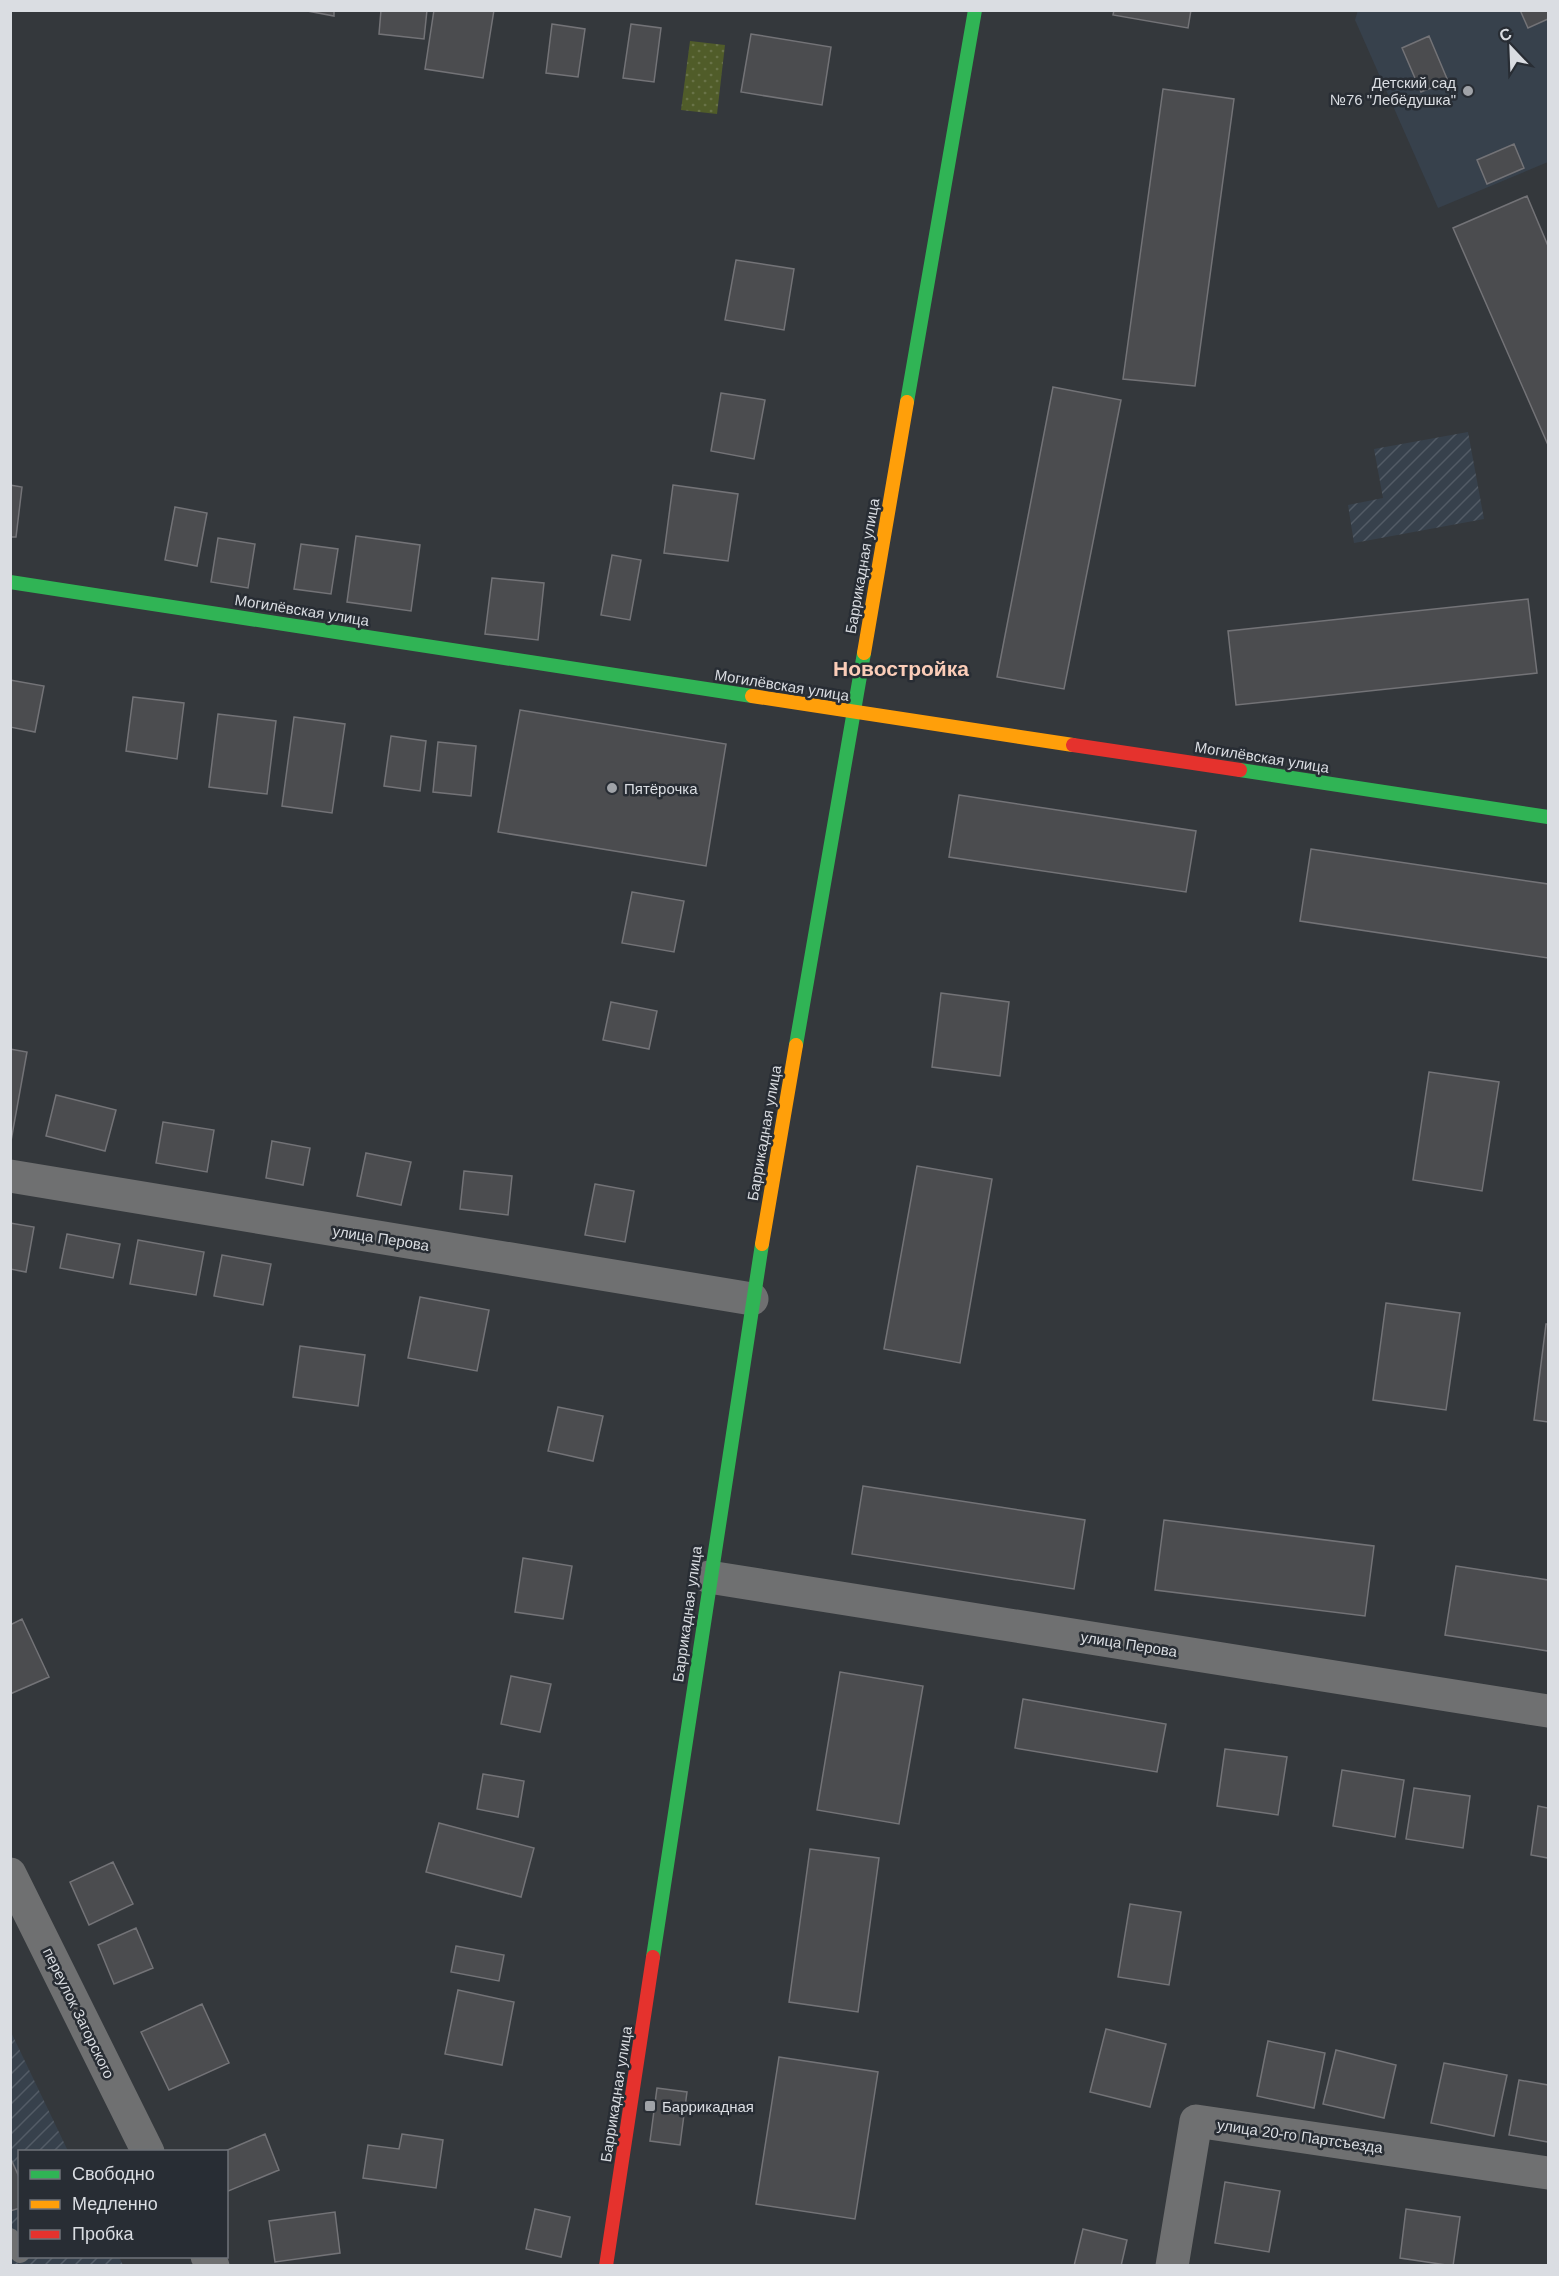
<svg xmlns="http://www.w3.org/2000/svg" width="1559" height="2276" font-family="Arial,sans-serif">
  <defs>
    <pattern id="industrial-furrows" width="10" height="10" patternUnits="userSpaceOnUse" patternTransform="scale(1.5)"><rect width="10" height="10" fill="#37414c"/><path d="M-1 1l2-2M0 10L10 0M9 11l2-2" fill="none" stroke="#535c66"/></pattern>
    <pattern id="garden-dots" width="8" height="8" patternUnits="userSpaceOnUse" patternTransform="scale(1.5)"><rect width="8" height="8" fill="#505c29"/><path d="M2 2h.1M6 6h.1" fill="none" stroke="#697348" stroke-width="1.8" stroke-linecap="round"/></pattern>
  </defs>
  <rect width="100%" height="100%" fill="#34383c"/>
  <path fill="#37414c" d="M1358,10L1548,11V162L1438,208L1355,20Z"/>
  <path fill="url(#industrial-furrows)" d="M1468,432L1484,519L1354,543L1348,505L1383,498L1374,449Z
    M10,2030L68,2151L20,2152V2256L119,2257L123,2265H11Z"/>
  <path fill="url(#garden-dots)" d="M690,41L725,45L717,114L681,110Z"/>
  <path fill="#4b4c4f" stroke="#737377" stroke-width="1.5" d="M302,10H334V16Z
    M381,10H427L424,39L379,34Z
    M434,10H494L483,78L425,69Z
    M1114,10H1191L1188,28L1113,15Z
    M1520,10H1548V19L1528,28Z
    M552,24L585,29L578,77L546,73Z
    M631,24L661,28L654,82L623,78Z
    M751,34L831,47L822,105L741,92Z
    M1429,36L1448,81L1421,92L1402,48Z
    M1163,89L1234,99L1195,386L1123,379Z
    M1514,144L1524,168L1487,184L1477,160Z
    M1527,196L1548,246V445L1453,228Z
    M736,260L794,269L784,330L725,320Z
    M1053,387L1121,400L1064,689L997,677Z
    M721,393L765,400L754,459L711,451Z
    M10,485L22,487L16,537H10Z
    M673,485L738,494L728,561L664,553Z
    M175,507L207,513L197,566L165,560Z
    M356,536L420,545L411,611L347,602Z
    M218,538L255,544L248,588L211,582Z
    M301,544L338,549L331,594L294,589Z
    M612,555L641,560L630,620L601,615Z
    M492,578L544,583L538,640L485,634Z
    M1528,599L1537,673L1236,705L1228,631Z
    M10,680L44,686L35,732L10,727Z
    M133,697L184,703L177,759L126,751Z
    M520,710L726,744L706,866L498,832Z
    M218,714L276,721L267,794L209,787Z
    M294,717L345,724L332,813L282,806Z
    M391,736L426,741L420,791L384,786Z
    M438,742L476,746L471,796L433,792Z
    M959,795L1196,831L1186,892L949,857Z
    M1311,849L1548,884V958L1300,921Z
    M632,892L684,901L674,952L622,943Z
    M941,993L1009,1002L1000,1076L932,1067Z
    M611,1002L657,1011L649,1049L603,1040Z
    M10,1049L27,1052L11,1141L10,1140Z
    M1429,1072L1499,1082L1482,1191L1413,1180Z
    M56,1095L116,1110L105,1151L46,1136Z
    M163,1122L214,1130L207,1172L156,1163Z
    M272,1141L310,1148L303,1185L266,1178Z
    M366,1153L411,1162L401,1205L357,1196Z
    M917,1166L992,1179L960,1363L884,1349Z
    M464,1171L512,1176L508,1215L460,1209Z
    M595,1184L634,1191L625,1242L585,1235Z
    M10,1223L34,1227L26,1272L10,1269Z
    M67,1234L120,1244L113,1278L60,1268Z
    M138,1240L204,1252L196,1295L130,1284Z
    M222,1255L271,1264L263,1305L214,1296Z
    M420,1297L489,1310L477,1371L408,1358Z
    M1386,1303L1460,1313L1446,1410L1373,1400Z
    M1546,1324H1548V1422L1534,1420Z
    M300,1346L365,1355L358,1406L293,1397Z
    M558,1407L603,1416L593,1461L548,1451Z
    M863,1486L1085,1520L1074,1589L852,1554Z
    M1164,1520L1374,1546L1365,1616L1155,1590Z
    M523,1558L572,1566L563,1619L515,1612Z
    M1456,1566L1548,1580V1651L1445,1635Z
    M22,1619L49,1677L10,1694V1625Z
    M840,1672L923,1686L899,1824L817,1810Z
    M511,1676L551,1684L540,1732L501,1724Z
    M1023,1699L1166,1724L1157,1772L1015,1748Z
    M1225,1749L1287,1757L1278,1815L1217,1806Z
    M1342,1770L1404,1780L1395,1837L1333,1826Z
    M483,1774L524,1781L518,1817L477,1809Z
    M1414,1788L1470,1796L1463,1848L1406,1839Z
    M1538,1806L1548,1808V1858L1531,1855Z
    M439,1823L534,1848L521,1897L426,1872Z
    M810,1849L879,1858L858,2012L789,2002Z
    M113,1862L133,1904L89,1925L70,1882Z
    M1130,1904L1181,1912L1169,1985L1118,1977Z
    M136,1928L153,1968L114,1984L98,1945Z
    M456,1946L504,1955L499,1981L451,1972Z
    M458,1990L514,2002L502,2065L445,2054Z
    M202,2004L229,2063L169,2090L141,2032Z
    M1106,2029L1166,2044L1150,2107L1090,2092Z
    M1268,2041L1325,2053L1314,2108L1257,2096Z
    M1336,2050L1396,2065L1384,2118L1323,2104Z
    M779,2057L878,2072L855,2219L756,2204Z
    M1444,2063L1507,2075L1494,2136L1431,2123Z
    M1519,2080L1548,2085V2142L1509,2135Z
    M657,2088L687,2092L680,2145L650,2141Z
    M265,2134L279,2170L226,2192V2152H223Z
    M402,2134L443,2140L436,2188L363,2178L368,2145L399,2149Z
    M10,2157L20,2179V2208L10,2211Z
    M1225,2182L1280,2191L1269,2252L1215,2243Z
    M535,2209L570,2217L561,2257L526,2249Z
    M1406,2209L1460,2217L1453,2266L1400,2258Z
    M335,2212L340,2253L275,2262L269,2221Z
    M1083,2229L1127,2240L1121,2266H1074Z"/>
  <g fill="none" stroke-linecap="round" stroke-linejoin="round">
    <path stroke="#6f7071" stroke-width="20" d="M10,2238L20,2253"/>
    <path stroke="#6f7071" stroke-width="33" d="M10,1176L752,1299
      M709,1577L1548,1711
      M10,1874L148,2152
      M207,2256L213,2266
      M1172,2266L1196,2121L1548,2173"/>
    <path stroke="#30b455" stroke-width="14" d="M907,402L975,10
      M10,582L752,696
      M1240,770L1548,817
      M796,1045L864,653
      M653,1957L762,1244"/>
    <path stroke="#ff9f0a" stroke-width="14" d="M864,653L907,402
      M752,696L1073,745
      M762,1244L796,1045"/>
    <path stroke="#e5322d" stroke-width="14" d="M1073,745L1240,770
      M606,2266L653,1957"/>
  </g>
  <g fill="#a0a3a8" stroke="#282d34" stroke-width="2">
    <circle cx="1468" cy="91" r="6"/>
    <circle cx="612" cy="788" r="6"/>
    <rect x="644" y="2100" width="12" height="12" rx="3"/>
  </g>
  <g text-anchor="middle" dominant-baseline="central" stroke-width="5" stroke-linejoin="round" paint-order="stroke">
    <g font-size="15" fill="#dadde2" stroke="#282d34" text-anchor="start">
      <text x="1456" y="82" text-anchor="end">Детский сад<tspan x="1456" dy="17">№76 "Лебёдушка"</tspan></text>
      <text x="624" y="788">Пятёрочка</text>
      <text x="662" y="2106">Баррикадная</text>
    </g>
    <g font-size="15" fill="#dadde2" stroke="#282d34">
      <text transform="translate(862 566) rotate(-80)">Баррикадная улица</text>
      <text transform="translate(302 610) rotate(9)">Могилёвская улица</text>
      <text transform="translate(782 685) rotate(9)">Могилёвская улица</text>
      <text transform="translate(1262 757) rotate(9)">Могилёвская улица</text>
      <text transform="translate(764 1133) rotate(-80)">Баррикадная улица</text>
      <text transform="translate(381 1238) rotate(9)">улица Перова</text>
      <text transform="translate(687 1614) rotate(-82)">Баррикадная улица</text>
      <text transform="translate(1129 1644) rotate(9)">улица Перова</text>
      <text transform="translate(79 2013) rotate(64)">переулок Загорского</text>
      <text transform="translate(616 2094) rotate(-81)">Баррикадная улица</text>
      <text transform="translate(1300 2136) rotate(8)">улица 20-го Партсъезда</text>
    </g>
    <g font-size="21" font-weight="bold" fill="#fbcdb8" stroke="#282d34">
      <text x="901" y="668">Новостройка</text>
    </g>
  </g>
  <rect width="1559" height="2276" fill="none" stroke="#dadde2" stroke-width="24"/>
  <rect x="18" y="2150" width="210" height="108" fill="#282d34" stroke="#6f737a" stroke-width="1.5"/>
  <rect x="30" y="2170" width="30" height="9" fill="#30b455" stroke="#6f737a" stroke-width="1.5"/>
  <text x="72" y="2180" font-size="18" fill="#dadde2">Свободно</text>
  <rect x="30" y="2200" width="30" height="9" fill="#ff9f0a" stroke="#6f737a" stroke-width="1.5"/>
  <text x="72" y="2210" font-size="18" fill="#dadde2">Медленно</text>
  <rect x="30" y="2230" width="30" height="9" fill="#e5322d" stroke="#6f737a" stroke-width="1.5"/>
  <text x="72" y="2240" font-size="18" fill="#dadde2">Пробка</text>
  <g transform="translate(1511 48) rotate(337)" stroke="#282d34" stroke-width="4.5" paint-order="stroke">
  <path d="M0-4.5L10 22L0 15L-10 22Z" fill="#dadde2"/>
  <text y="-9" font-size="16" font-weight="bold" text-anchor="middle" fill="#dadde2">С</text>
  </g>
</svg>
